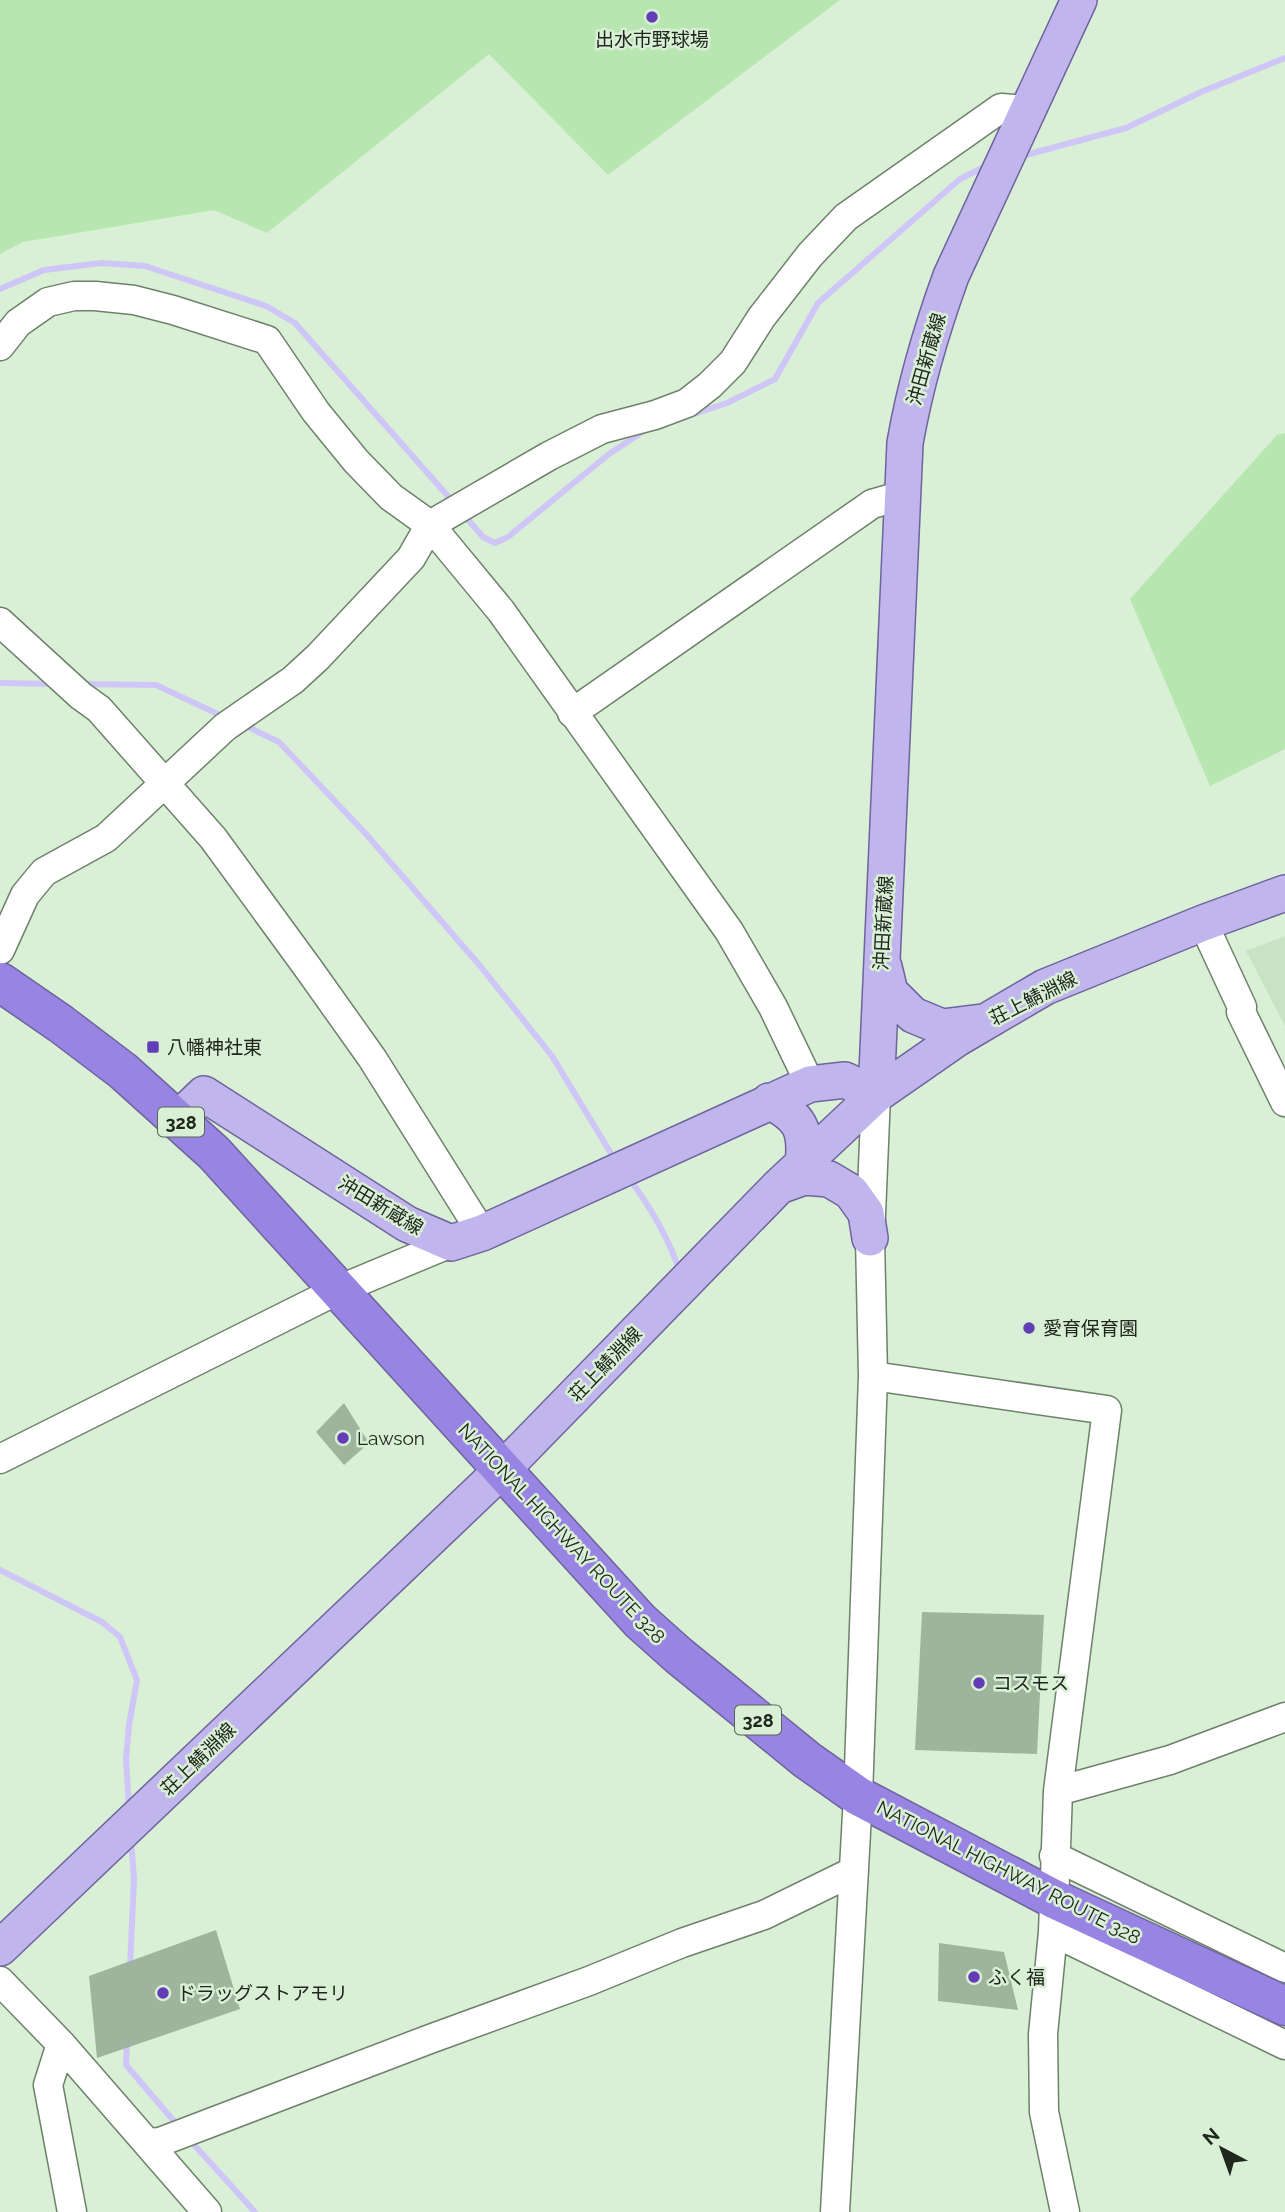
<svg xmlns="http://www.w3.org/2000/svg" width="1285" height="2212" font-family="Raleway,'Noto Sans JP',sans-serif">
  <rect width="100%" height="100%" fill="#d9efd6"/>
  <path fill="#c8e3c4" d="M1285,936V1026L1246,951Z"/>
  <path fill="#b7e6b0" d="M0,0H840L608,175L489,54L267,233L214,210L23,242L0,254Z
    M1285,433V749L1210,786L1130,599L1277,435Z"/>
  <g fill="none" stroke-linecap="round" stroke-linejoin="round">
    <path stroke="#cec6f6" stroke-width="6" d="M1022,156L1126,128L1201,92L1285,58
      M0,289L44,270L102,263L145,266L266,306L295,323L454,503
      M691,415L727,403L775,379L818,303L960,179L988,165
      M463,514L483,537L495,543L508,537L609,454L647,429
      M0,683L53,684
      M81,684L156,685L224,717
      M244,725L279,742L366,834L481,967L552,1056L615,1160
      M628,1177C649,1205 669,1239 680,1272
      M0,1570L102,1622L120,1637L137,1680L129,1725L126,1759L129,1807
      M130,1968L134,1879L131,1839
      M127,2042L126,2065L179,2127
      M188,2138L255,2212"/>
  </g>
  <path fill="#9fb49c" d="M344,1403L369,1443L344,1465L316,1432Z
    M922,1612L1044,1615L1037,1754L915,1750Z
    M216,1930L240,2009L97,2058L89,1976Z
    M939,1943L1004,1952L1018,2010L938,2001Z"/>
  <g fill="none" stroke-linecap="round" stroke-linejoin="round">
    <g stroke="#6e826b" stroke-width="31">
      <path id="minor" d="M0,346L18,323L48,302L74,296H95L134,300L173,310L267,340L316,412L356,461L391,497L430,525L501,611L729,931L773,1007L810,1084
        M0,622L81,696L99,709L213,838L308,968L372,1058L482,1233
        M572,713L872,504L903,495
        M1203,923L1242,1007L1241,1012L1285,1102
        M0,950L25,895L44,872L106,838L225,727L293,680L318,657L411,558L430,525L549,456L602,429L655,415L687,403L710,385L733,362L761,318L810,255L846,217L1001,108L1028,110
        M873,1376L1107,1410L1058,1791L1053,1932L1043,2034L1044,2112L1065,2212
        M0,1459L338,1290L451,1243
        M1058,1791L1170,1760L1285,1717
        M1054,1856L1285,1968
        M1053,1932L1285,2045
        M0,1981L61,2044L207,2212
        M61,2044L48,2085L72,2212
        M147,2143L160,2142L430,2039L589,1981L682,1943L764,1915L854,1871
        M835,2212L858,1796L873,1376L870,1238L876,1095"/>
    </g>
    <g stroke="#6e649d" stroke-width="38">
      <path id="major" d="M884,967L890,992L913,1015L942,1027L982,1022
        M769,1101C800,1117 807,1129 803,1164
        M178,1119L204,1094L407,1224L451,1243L482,1233L810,1084L845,1080L876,1095L905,443C915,386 931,331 951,276L1079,0
        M779,1186L804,1177L829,1179L851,1192L866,1213L870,1238
        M0,1948L502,1470L779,1186L876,1095L958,1038L1045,987L1203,923L1285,893"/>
    </g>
    <g stroke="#6e649d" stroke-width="41">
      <path id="highway" d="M0,982L61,1024L123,1071L214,1153L640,1621L678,1655L807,1760L858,1796L1054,1899L1285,2006"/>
    </g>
    <use href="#minor" stroke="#fff" stroke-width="28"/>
    <use href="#major" stroke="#c1b5ee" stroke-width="35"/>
    <use href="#highway" stroke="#9884e2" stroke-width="38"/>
  </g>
  <g fill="#623db5" stroke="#d9efd6" stroke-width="2.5">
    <circle cx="652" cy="17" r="7"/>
    <rect x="146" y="1040" width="14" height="14" rx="3.5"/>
    <circle cx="1029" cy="1328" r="7"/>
    <circle cx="343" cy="1438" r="7"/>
    <circle cx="979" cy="1683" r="7"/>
    <circle cx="974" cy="1977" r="7"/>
    <circle cx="163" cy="1993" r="7"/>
  </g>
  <g text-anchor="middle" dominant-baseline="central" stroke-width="5" stroke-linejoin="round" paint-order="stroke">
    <g fill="#d9efd6" stroke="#586455" stroke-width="2">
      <rect x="158" y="1107.5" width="46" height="29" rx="5"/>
      <rect x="735" y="1705.5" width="46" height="29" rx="5"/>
    </g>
    <g font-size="18" font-weight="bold" fill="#20281e">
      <text x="181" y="1122">328</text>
      <text x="758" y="1720">328</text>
    </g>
    <g font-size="19" fill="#20281e" stroke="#d9efd6" text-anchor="start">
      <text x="652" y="39" text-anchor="middle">出水市野球場</text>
      <text x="167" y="1047">八幡神社東</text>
      <text x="1043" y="1328">愛育保育園</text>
      <text x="357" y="1438">Lawson</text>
      <text x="993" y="1683">コスモス</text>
      <text x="988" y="1977">ふく福</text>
      <text x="177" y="1993">ドラッグストアモリ</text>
    </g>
    <g font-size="19" fill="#20281e" stroke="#d9efd6">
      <text transform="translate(926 359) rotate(-74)">沖田新蔵線</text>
      <text transform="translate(883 923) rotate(-87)">沖田新蔵線</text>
      <text transform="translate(1033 998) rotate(-27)">荘上鯖淵線</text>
      <text transform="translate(381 1205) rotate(31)">沖田新蔵線</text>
      <text transform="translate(605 1364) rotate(-46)">荘上鯖淵線</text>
      <text transform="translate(562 1533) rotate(47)">NATIONAL HIGHWAY ROUTE 328</text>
      <text transform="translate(198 1759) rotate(-44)">荘上鯖淵線</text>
      <text transform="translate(1009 1872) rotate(27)">NATIONAL HIGHWAY ROUTE 328</text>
    </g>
  </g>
  <g transform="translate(1222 2149) rotate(319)" stroke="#d9efd6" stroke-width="5" paint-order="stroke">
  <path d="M0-5L12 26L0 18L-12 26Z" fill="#20281e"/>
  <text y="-10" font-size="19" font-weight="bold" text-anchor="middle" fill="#20281e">N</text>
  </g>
</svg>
